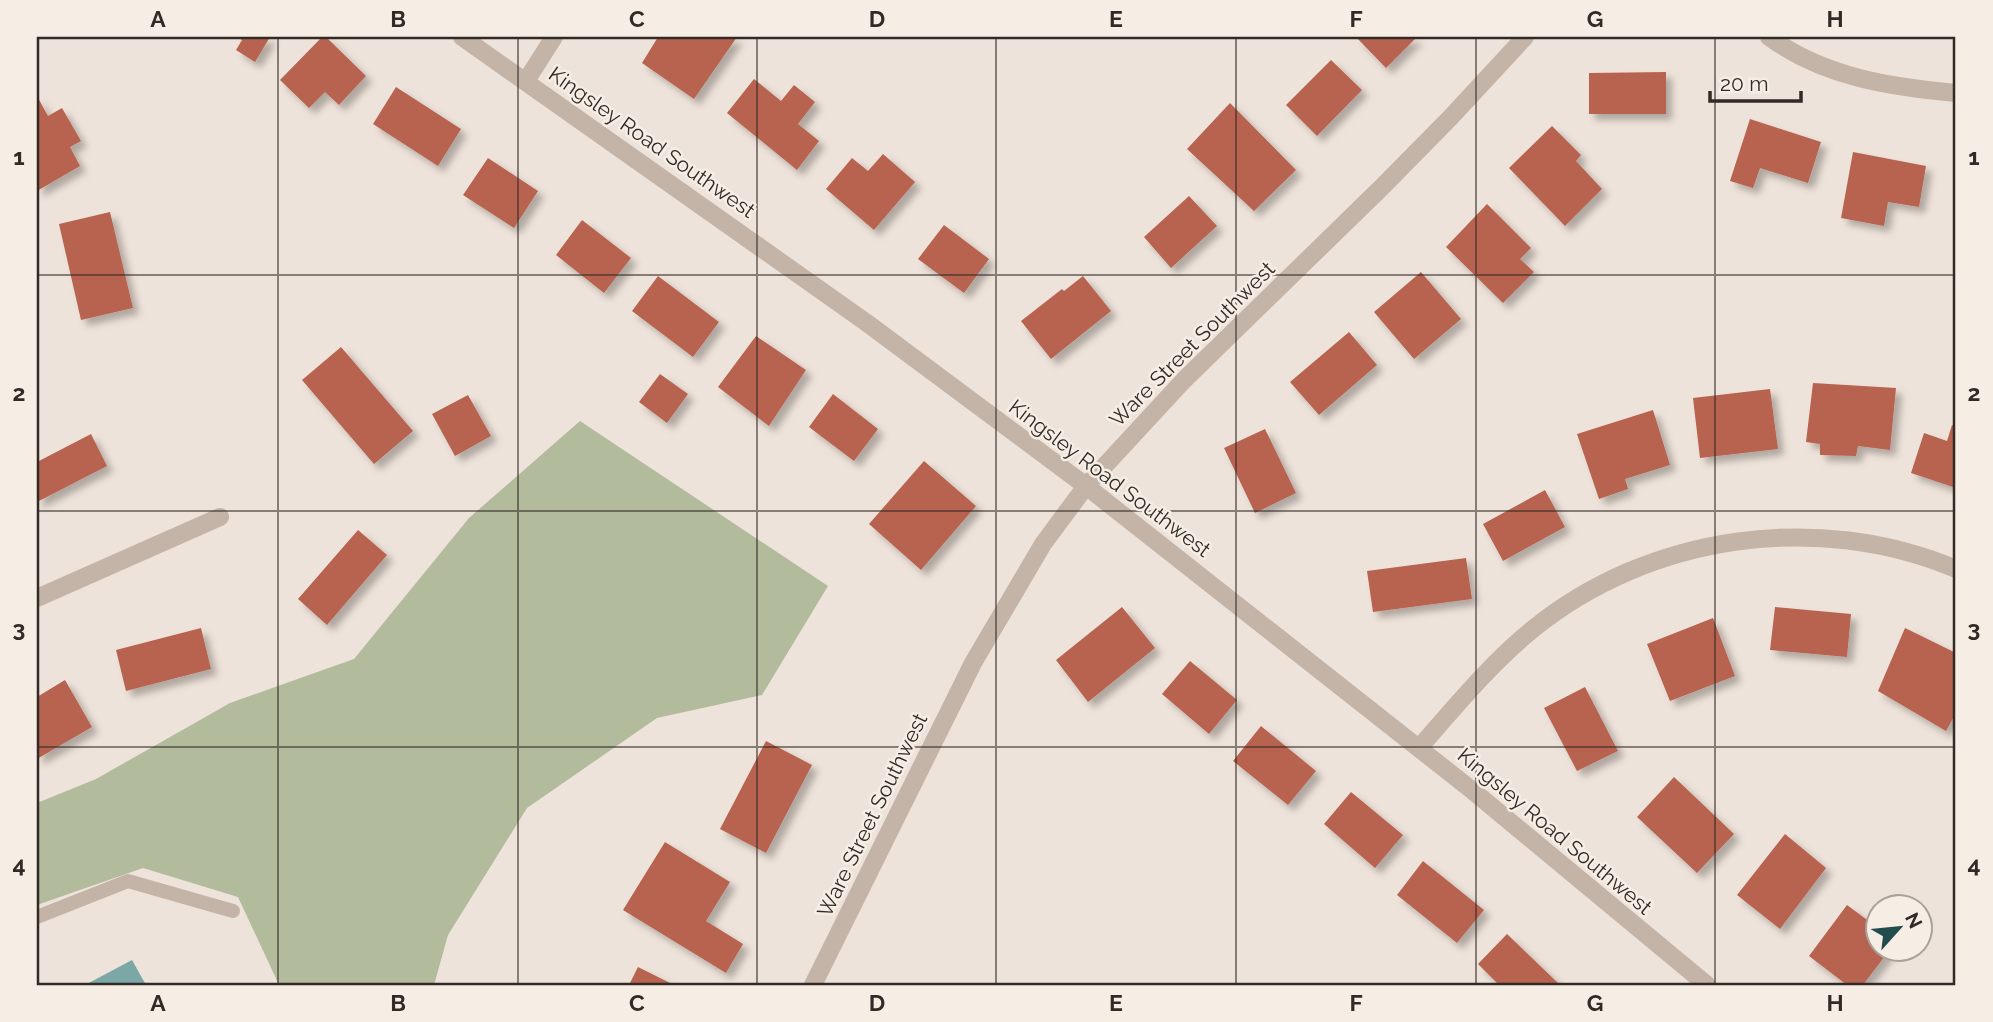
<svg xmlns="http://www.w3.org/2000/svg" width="1993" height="1022" font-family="Raleway,sans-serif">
  <defs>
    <filter id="shadow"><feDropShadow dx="6" dy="6" stdDeviation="3.5" flood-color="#0004"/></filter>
  </defs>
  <rect width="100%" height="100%" fill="#eee3da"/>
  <path fill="#b2bb9c" d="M580,421L828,586L762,695L657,718L527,808L448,935L434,985H279L238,897L143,868L37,905V803L96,779L230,703L354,659L469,518Z"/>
  <path fill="#7ca7a7" d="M132,960L146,985H85Z"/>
  <path fill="#b7634f" filter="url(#shadow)" d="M237,37H270L255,62L236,50L242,40Z
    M322,37H326L366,76L339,105L325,92L309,108L280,80Z
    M658,37H737L694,99L642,63Z
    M1356,37H1417L1386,68Z
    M1331,60L1362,90L1317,136L1286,105Z
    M1666,72V114H1589V73Z
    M754,79L781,101L794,85L815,102L798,124L819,141L797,170L727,113Z
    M396,87L461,129L438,166L373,124Z
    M37,96L48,116L62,108L81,141L70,147L80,166L37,191Z
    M1230,103L1296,170L1254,211L1187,149Z
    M1750,119L1821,142L1808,183L1760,168L1753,188L1730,181Z
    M1552,126L1581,155L1576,161L1602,189L1565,226L1509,168Z
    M1853,152L1926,166L1919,207L1888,202L1884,226L1841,218Z
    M883,154L915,182L874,230L826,189L852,158L868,171Z
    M488,158L538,191L514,228L463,195Z
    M1189,196L1217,226L1171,268L1144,237Z
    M1487,204L1531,248L1520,259L1534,272L1503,303L1446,247Z
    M110,212L133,308L81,320L59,224Z
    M582,220L631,258L604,293L556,255Z
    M944,225L989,259L964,293L918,259Z
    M1421,272L1461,319L1414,359L1374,312Z
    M658,276L719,322L693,357L632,311Z
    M1083,276L1111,311L1051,359L1021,321L1062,289L1064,291Z
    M1349,332L1377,365L1319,415L1290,382Z
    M756,336L806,370L769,426L718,387Z
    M341,347L413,431L374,464L302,380Z
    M660,374L688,394L667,423L639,402Z
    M1813,383L1896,388L1890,450L1858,446L1856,456L1820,455V444L1806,442Z
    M1770,389L1778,449L1700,458L1693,398Z
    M833,394L878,429L854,461L809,427Z
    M468,395L491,436L455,456L432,414Z
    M1653,410L1670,465L1625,479L1628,489L1599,499L1577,434Z
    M1952,425L1956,427V488L1911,473L1924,433L1947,441Z
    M1265,429L1296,493L1255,513L1224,448Z
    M91,434L107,466L37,502V462Z
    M924,461L976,506L921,570L869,524Z
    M1545,490L1565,527L1503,561L1483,524Z
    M358,530L387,555L327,625L298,599Z
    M1466,558L1472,599L1373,612L1367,571Z
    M1122,607L1155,648L1088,702L1056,660Z
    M1775,607L1851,614L1847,657L1770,650Z
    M1713,618L1735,676L1670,701L1647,644Z
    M201,628L211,669L126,691L116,650Z
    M1905,628L1956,653V713L1946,731L1878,691Z
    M1190,661L1237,700L1209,734L1162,694Z
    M65,680L92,727L37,759V697Z
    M1585,687L1618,751L1577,771L1544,708Z
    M1261,726L1316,771L1288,805L1233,761Z
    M766,741L812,765L766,853L720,829Z
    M1674,777L1734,834L1697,873L1637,817Z
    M1351,792L1403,835L1375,868L1324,824Z
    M1785,834L1826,868L1780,929L1737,895Z
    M665,842L730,882L706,921L743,944L726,973L623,910Z
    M1423,861L1484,910L1457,943L1397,895Z
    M1847,905L1878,928V948H1891L1863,985H1847L1809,956Z
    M1507,934L1560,985H1499L1478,964Z
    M638,967L674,985H629Z"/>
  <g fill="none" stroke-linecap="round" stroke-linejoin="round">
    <path stroke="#c4b3a7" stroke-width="14" d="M37,917L128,881L233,911"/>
    <path stroke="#c4b3a7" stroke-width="18" d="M1769,37C1824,77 1890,87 1956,93
      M526,81L554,37
      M37,598L220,517
      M1419,748C1454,708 1492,662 1533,629C1650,534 1818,511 1956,569
      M813,985L973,663L1043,544L1086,486L1184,380L1382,187L1450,118L1525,37"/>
    <path stroke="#c4b3a7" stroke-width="18" d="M462,37L867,323L1086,486L1473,791L1707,985"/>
  </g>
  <path fill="none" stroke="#322a27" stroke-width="2" stroke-opacity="0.55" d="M278,37V985M518,37V985M757,37V985M996,37V985M1236,37V985M1476,37V985M1715,37V985M37,275H1956M37,511H1956M37,747H1956"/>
  <g text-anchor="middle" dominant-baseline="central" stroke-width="5" stroke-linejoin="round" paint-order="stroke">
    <g font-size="21" fill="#322a27" stroke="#f6eee5">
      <text transform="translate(652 142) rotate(35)">Kingsley Road Southwest</text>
      <text transform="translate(1192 344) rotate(-45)">Ware Street Southwest</text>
      <text transform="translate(1110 478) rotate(37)">Kingsley Road Southwest</text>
      <text transform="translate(872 815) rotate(-64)">Ware Street Southwest</text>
      <text transform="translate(1555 831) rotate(40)">Kingsley Road Southwest</text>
    </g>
  </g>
  <rect width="1993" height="1022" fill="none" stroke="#f6eee5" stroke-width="77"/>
  <g transform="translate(1899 928) rotate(63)"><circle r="33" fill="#f6eee5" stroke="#a8a099" stroke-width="2"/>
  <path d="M0-5L12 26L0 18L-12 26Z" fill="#224d4e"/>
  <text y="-10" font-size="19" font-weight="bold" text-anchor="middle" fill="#322a27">N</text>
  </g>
  <path d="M1710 91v10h91v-10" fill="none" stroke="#322a27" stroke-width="3.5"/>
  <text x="1720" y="91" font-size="21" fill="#322a27" stroke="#f6eee5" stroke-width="5" paint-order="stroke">20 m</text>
  <rect x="38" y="38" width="1916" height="946" fill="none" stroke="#322a27" stroke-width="2.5"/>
  <g font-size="23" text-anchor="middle" font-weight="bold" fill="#322a27">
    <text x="158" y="27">A</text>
    <text x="398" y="27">B</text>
    <text x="637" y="27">C</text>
    <text x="877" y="27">D</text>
    <text x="1116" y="27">E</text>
    <text x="1356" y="27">F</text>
    <text x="1595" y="27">G</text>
    <text x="1835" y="27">H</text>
    <text x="19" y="165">1</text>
    <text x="1974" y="165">1</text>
    <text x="19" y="401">2</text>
    <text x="1974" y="401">2</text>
    <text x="19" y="637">3</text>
    <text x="1974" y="637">3</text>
    <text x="19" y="873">4</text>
    <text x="1974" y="873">4</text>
    <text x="158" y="1011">A</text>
    <text x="398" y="1011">B</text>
    <text x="637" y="1011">C</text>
    <text x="877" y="1011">D</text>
    <text x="1116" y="1011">E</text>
    <text x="1356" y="1011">F</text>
    <text x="1595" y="1011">G</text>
    <text x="1835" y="1011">H</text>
  </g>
</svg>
